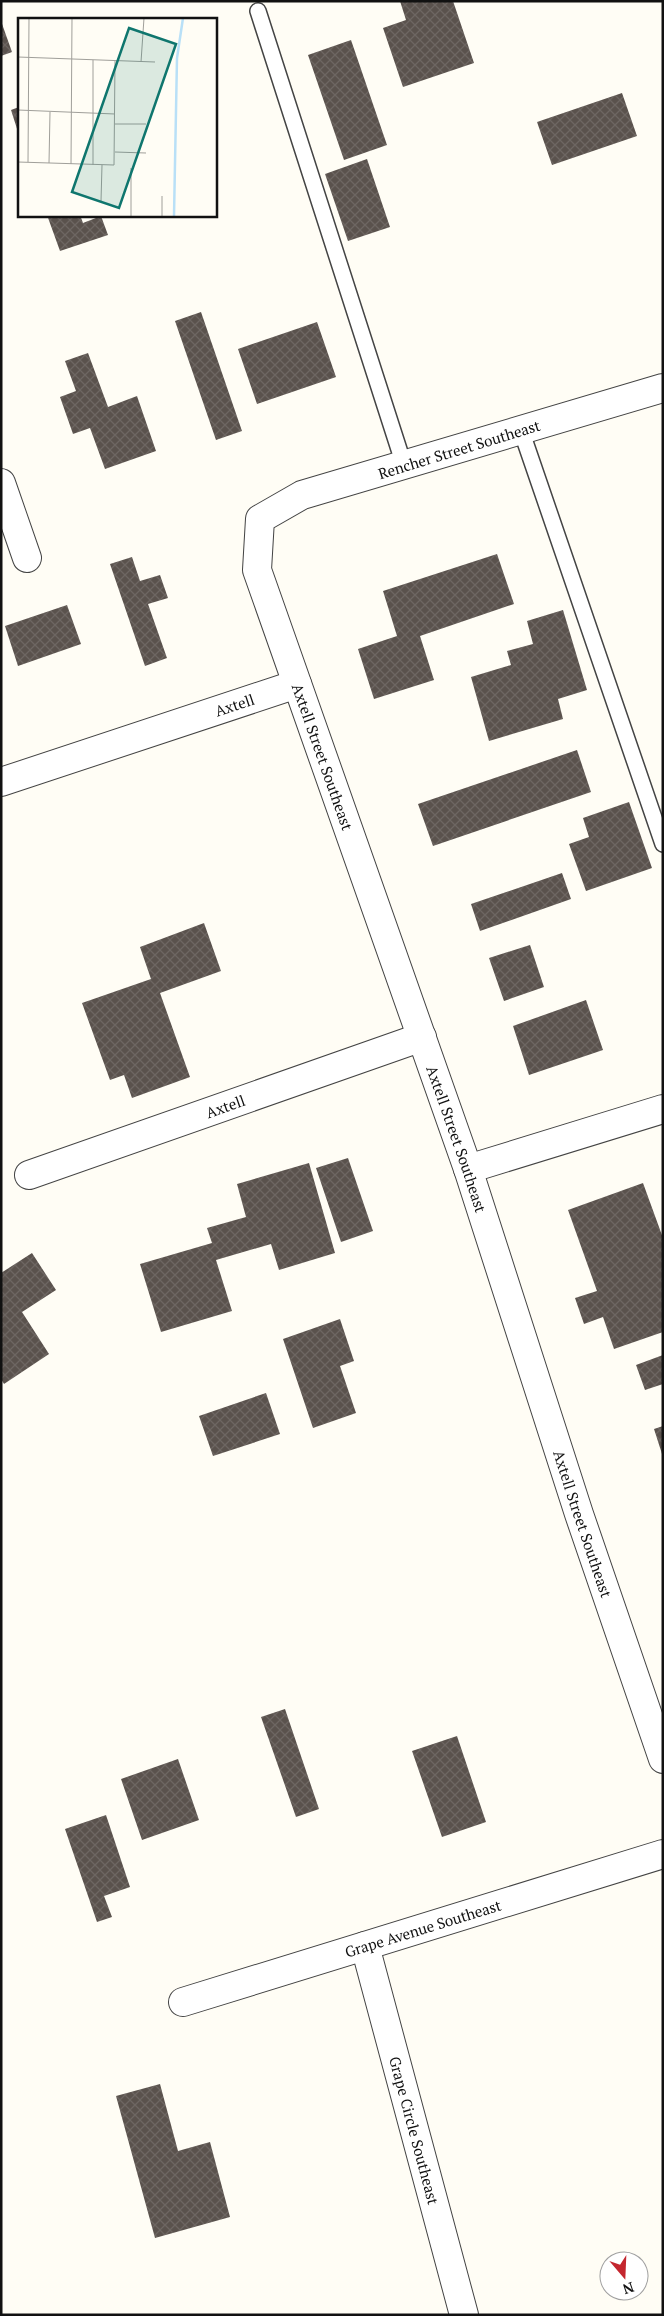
<svg xmlns="http://www.w3.org/2000/svg" width="664" height="2316" font-family="'PT Serif',serif">
  <defs>
    <pattern id="building-cross-hatch" width="8" height="8" patternUnits="userSpaceOnUse" patternTransform="scale(1.25)"><rect width="8" height="8" fill="#5a524d"/><path d="M0 0l8 8M0 8l8-8" fill="none" stroke="#6d6662"/></pattern>
  </defs>
  <rect width="100%" height="100%" fill="#fffdf5"/>
  <path fill="url(#building-cross-hatch)" d="M400,1H453L474,63L403,87L383,28L406,20Z
    M1,21L12,52L1,56Z
    M351,40L387,145L344,160L308,55Z
    M622,93L637,136L552,165L537,122Z
    M19,107V132H18L11,110Z
    M367,159L390,227L348,241L325,174Z
    M47,215H80L83,223L101,216L108,235L60,251Z
    M201,312L242,431L216,440L175,321Z
    M317,322L336,377L257,404L238,349Z
    M88,353L108,407L137,396L156,451L105,469L90,428L73,434L60,397L76,391L65,361Z
    M497,554L514,604L420,636L434,680L374,699L358,649L397,636L383,591Z
    M132,557L140,581L160,575L168,598L148,604L167,658L145,666L110,564Z
    M67,605L81,644L18,666L5,626Z
    M563,610L587,690L558,699L563,719L489,741L471,677L511,665L507,651L533,644L527,621Z
    M577,750L591,792L433,846L418,804Z
    M629,802L652,868L586,891L569,844L589,837L583,818Z
    M562,873L571,899L480,931L471,904Z
    M204,923L221,971L160,993L190,1077L132,1098L124,1075L110,1080L82,1003L151,979L140,947Z
    M530,945L544,987L504,1001L489,958Z
    M586,1000L603,1050L529,1075L513,1026Z
    M348,1158L373,1231L341,1242L316,1168Z
    M309,1163L335,1253L279,1270L271,1244L216,1260L232,1311L161,1332L140,1264L212,1243L207,1228L246,1217L237,1184Z
    M643,1183L663,1238V1332L614,1349L603,1317L584,1324L575,1298L597,1291L568,1210Z
    M32,1253L56,1290L22,1312L49,1354L4,1384L1,1379V1273Z
    M340,1319L354,1361L340,1366L356,1413L313,1428L283,1339Z
    M663,1355V1384L645,1390L636,1365Z
    M266,1393L280,1434L213,1456L199,1416Z
    M663,1426V1454H662L654,1429Z
    M285,1709L319,1809L296,1817L261,1717Z
    M457,1736L486,1822L442,1837L412,1751Z
    M178,1759L199,1820L142,1840L121,1779Z
    M106,1815L130,1887L104,1896L112,1917L97,1922L65,1829Z
    M160,2084L178,2151L210,2142L230,2217L155,2238L116,2096Z"/>
  <g fill="none" stroke-linecap="round" stroke-linejoin="round">
    <g stroke="#444" stroke-width="18">
      <path id="service" d="M258,11L404,465
        M521,430L663,844"/>
    </g>
    <g stroke="#444" stroke-width="30">
      <g id="minor">
        <path id="s1" d="M663,388L302,495L260,519L257,570L468,1169L579,1514L663,1759"/>
        <path d="M1,483L27,558"/>
        <path id="s2" d="M1,782L297,684"/>
        <path d="M468,1169L663,1109"/>
        <path id="s3" d="M29,1175L422,1037"/>
        <path id="s4" d="M365,1946L464,2315"/>
        <path id="s5" d="M183,2002L663,1854"/>
      </g>
    </g>
    <use href="#service" stroke="#fff" stroke-width="15"/>
    <use href="#minor" stroke="#fff" stroke-width="28"/>
  </g>
  <g text-anchor="middle" dominant-baseline="central" stroke-width="5" stroke-linejoin="round" paint-order="stroke">
    <g font-size="15" fill="#111" stroke="#fff">
      <text transform="translate(459 449) rotate(-17)">Rencher Street Southeast</text>
      <text stroke="none"><textPath href="#s2" startOffset="246">Axtell</textPath></text>
      <text stroke="none"><textPath href="#s1" startOffset="674">Axtell Street Southeast</textPath></text>
      <text stroke="none"><textPath href="#s3" startOffset="208">Axtell</textPath></text>
      <text stroke="none"><textPath href="#s1" startOffset="1079">Axtell Street Southeast</textPath></text>
      <text stroke="none"><textPath href="#s1" startOffset="1484">Axtell Street Southeast</textPath></text>
      <text stroke="none"><textPath href="#s5" startOffset="251">Grape Avenue Southeast</textPath></text>
      <text stroke="none"><textPath href="#s4" startOffset="191">Grape Circle Southeast</textPath></text>
    </g>
  </g>
  <g transform="translate(18 18)">
    <rect width="199" height="199" fill="#fffdf5"/>
    <path fill="none" stroke="#b9e0f7" stroke-width="2.5" d="M156,198L159,40L165,0"/>
    <path fill="none" stroke="#a09f9a" stroke-width="1" d="M0,39L137,44M123,44L126,0M0,92L97,96M97,106H128M97,134L128,135M0,144L96,147L97,43M10,144L11,0M31,145L32,94M53,146L54,0M75,147V42M113,150V198M144,178V198M83,183L84,147"/>
    <path fill="#0f766e" fill-opacity="0.15" stroke="#0f766e" stroke-width="2.5" d="M111,10L158,26L101,190L54,174Z"/>
    <rect width="199" height="199" fill="none" stroke="#111" stroke-width="2.5"/>
  </g>
  <rect width="664" height="2316" fill="none" stroke="#111111" stroke-width="5"/>
  <g transform="translate(624 2276) rotate(161)"><circle r="24" fill="#ffffff" stroke="#a0a0a0"/>
  <path d="M0-4L9 19L0 12L-9 19Z" fill="#c4262e"/>
  <text y="-8" font-size="14" font-weight="bold" text-anchor="middle" fill="#111111">N</text>
  </g>
</svg>
